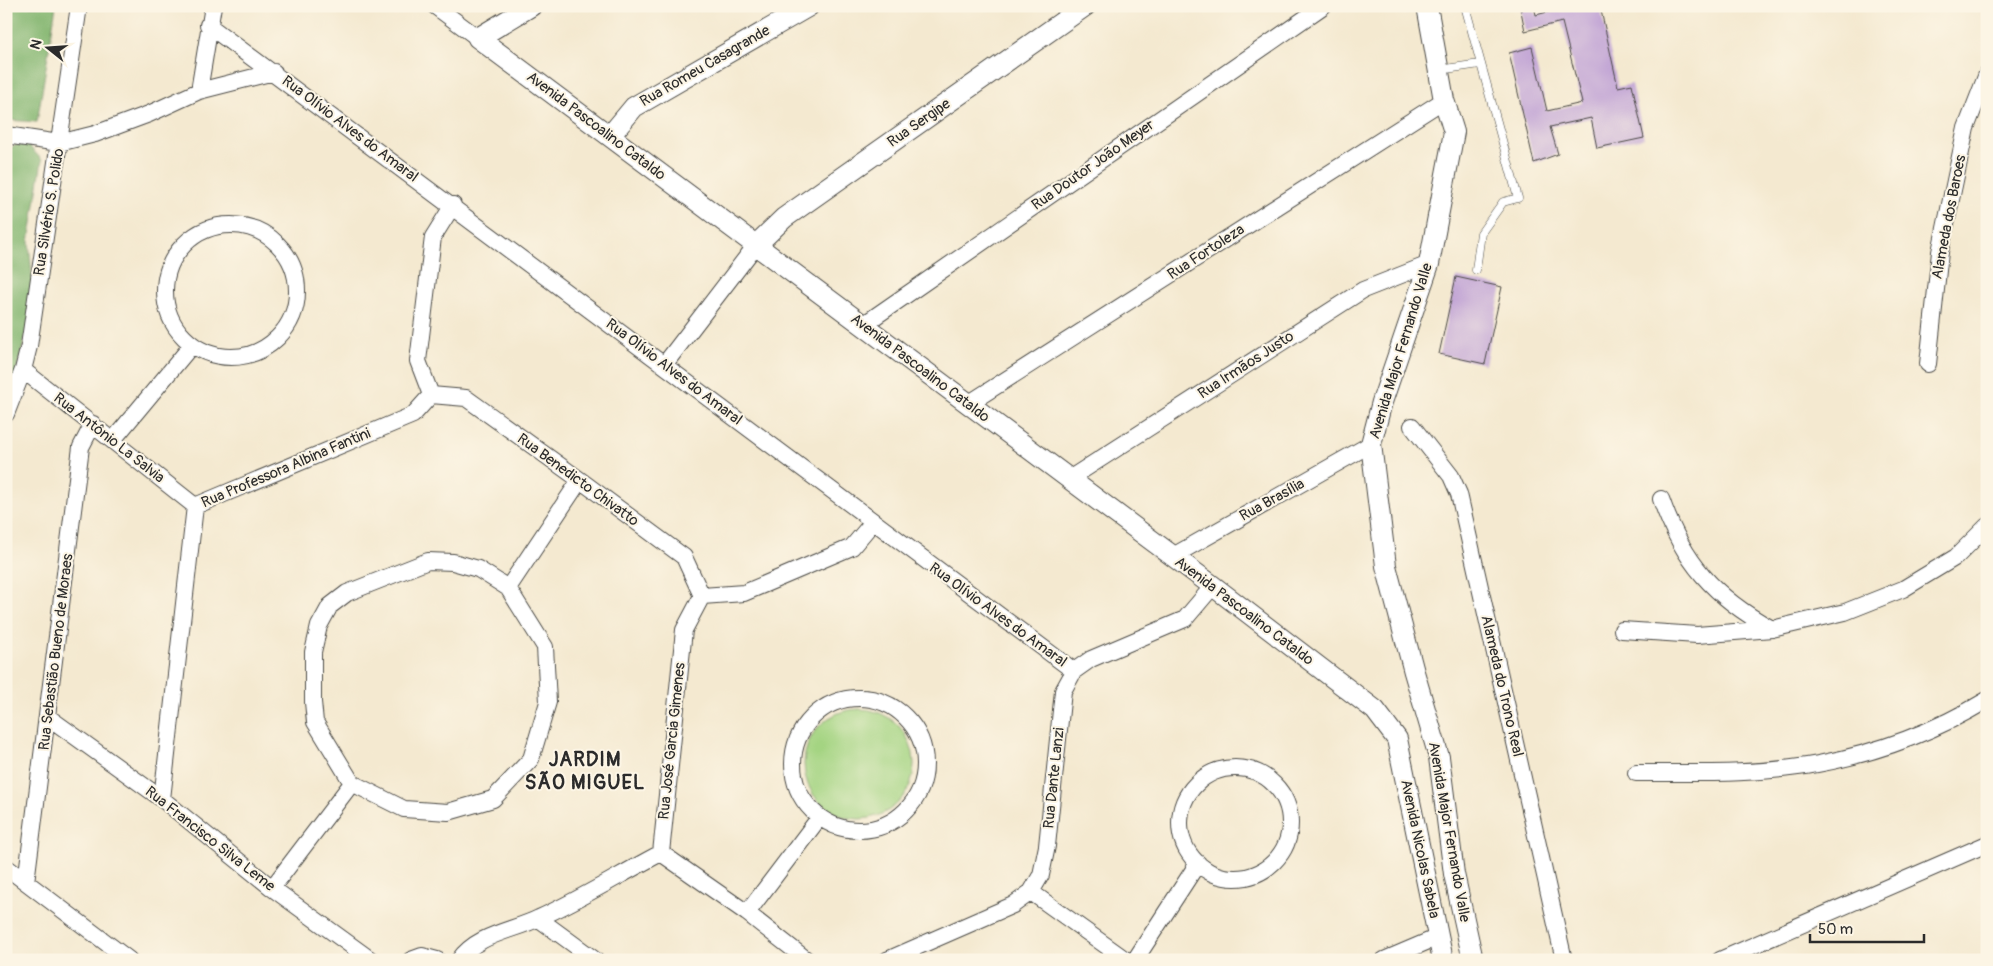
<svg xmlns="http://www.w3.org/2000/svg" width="1993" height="966" font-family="Pangolin,sans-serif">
  <rect width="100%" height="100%" fill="#fcf5e5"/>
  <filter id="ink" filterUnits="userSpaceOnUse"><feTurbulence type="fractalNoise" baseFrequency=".02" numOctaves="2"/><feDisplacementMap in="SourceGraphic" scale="10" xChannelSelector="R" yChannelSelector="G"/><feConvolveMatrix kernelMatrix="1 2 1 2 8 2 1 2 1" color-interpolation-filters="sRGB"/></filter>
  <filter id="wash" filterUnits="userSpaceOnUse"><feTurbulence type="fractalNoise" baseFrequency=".0096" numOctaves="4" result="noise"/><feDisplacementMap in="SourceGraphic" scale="20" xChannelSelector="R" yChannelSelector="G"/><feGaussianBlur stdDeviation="1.12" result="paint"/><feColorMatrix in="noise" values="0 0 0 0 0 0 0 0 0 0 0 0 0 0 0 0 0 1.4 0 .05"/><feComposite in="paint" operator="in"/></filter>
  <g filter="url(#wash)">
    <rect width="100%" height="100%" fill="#f4e9d0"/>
    <path fill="#a4d482" stroke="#688056" d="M804 764a55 55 0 1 1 110 0a55 55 0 1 1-110 0Z"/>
    <path fill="#83b670" stroke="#57704e" d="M6,6H56L37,122L6,120Z
      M25,142L42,160L29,242L33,287L31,315L6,412V149Z"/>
    <g id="blocks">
      <path fill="#c2a6d5" d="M1520,6H1534L1536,15L1559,9V6H1600L1618,87L1632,84L1644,138L1597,148L1591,118L1550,127L1558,154L1534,163L1509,53L1532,47L1547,111L1582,103L1562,22L1525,31Z
        M1456,277L1502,287L1485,364L1439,354Z"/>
    </g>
  </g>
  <g filter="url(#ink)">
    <use href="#blocks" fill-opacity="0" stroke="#494844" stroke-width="1"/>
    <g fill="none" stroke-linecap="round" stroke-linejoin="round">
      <g stroke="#494844" stroke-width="9">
        <path id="service" d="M1465,6L1518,198L1503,202L1481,233L1476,270
          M1439,70L1480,64"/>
      </g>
      <g stroke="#494844" stroke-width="18">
        <path id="minor" d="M435,6L478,38
          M208,25L1074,671
          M199,91L213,6
          M6,135L59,143L95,134L149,114L199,91L274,72
          M165 291a66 66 0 1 1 132 0a66 66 0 1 1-132 0Z
          M863,325L1323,6
          M1928,364L1940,252L1966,128L1987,74
          M664,365L756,245
          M23,370L195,506
          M431,395L466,398L580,480L684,557L702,596
          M431,395L418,361L433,237L453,205
          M968,404L1444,100
          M6,414L23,370L29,346L79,6
          M1412,426L1451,476L1459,494L1564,960
          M113,440L192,345
          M1069,479L1363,290L1429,264
          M1661,499C1683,562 1714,597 1772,629
          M1173,556L1371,444
          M428,561L453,562L478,569L508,588L545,647L548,702L531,759L493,799L448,812L404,809L352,783L315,722L313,702V652L319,626L330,606L347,593Z
          M508,588L580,480
          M702,596L744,593L852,547L873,522
          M1622,630L1697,635L1772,629L1845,612L1903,589L1956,557L1987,526
          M793 764a66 66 0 1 1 132 0a66 66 0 1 1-132 0Z
          M48,717L162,799L272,888L371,960
          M1180 823a55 55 0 1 1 110 0a55 55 0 1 1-110 0Z
          M1636,773C1696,773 1758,775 1818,764C1876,753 1936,731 1987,700
          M162,799L195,506L413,415L431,395
          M661,853L684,630L702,596
          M661,853L747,913L807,960
          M6,867L129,960
          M26,882L81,447L93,424
          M272,888L352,783
          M1031,892L1126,960
          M747,913L819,818
          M539,919L595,960
          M411,960L422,956L437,960
          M459,960C477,934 513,931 539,918C581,899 621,874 661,853
          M887,960L1013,905L1031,892L1041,875L1047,846L1063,691L1074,671L1091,659L1185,619L1213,586
          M1135,960L1198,863
          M1384,960L1438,937
          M1720,960L1987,844"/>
      </g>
      <g stroke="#494844" stroke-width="22">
        <path id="tertiary" d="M531,6L478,38L1213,586L1375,710L1397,739L1443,960
          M1427,6L1444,100L1454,132L1429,264L1382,402L1371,444L1386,566L1414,672L1439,757L1454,874L1473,960
          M610,136L634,107L809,6
          M756,245L784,218L1085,6"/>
      </g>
      <use href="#service" stroke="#fff" stroke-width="8"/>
      <use href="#minor" stroke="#fff" stroke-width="16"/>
      <use href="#tertiary" stroke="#fff" stroke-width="20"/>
    </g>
  </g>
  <g text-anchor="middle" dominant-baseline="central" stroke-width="4" stroke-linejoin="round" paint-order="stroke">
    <g font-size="15" fill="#2b2b2b" stroke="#fcf5e5">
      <text transform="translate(705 66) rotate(-30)">Rua Romeu Casagrande</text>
      <text transform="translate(919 123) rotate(-35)">Rua Sergipe</text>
      <text transform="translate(596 126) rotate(37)">Avenida Pascoalino Cataldo</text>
      <text transform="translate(350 129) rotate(37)">Rua Olívio Alves do Amaral</text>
      <text transform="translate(1093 165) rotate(-35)">Rua Doutor João Meyer</text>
      <text transform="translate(49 212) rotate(-81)">Rua Silvério S. Polido</text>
      <text transform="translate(1949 217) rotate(-79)">Alameda dos Baroes</text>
      <text transform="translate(1206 252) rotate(-33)">Rua Fortoleza</text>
      <text transform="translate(1401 351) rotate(-73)">Avenida Major Fernando Valle</text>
      <text transform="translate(1246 365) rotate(-33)">Rua Irmãos Justo</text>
      <text transform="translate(920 368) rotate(37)">Avenida Pascoalino Cataldo</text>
      <text transform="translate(674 372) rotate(37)">Rua Olívio Alves do Amaral</text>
      <text transform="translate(109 438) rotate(38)">Rua Antônio La Salvia</text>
      <text transform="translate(286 468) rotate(-23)">Rua Professora Albina Fantini</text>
      <text transform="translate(578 480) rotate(36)">Rua Benedicto Chivatto</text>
      <text transform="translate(1272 500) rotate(-29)">Rua Brasília</text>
      <text transform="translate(1244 611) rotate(37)">Avenida Pascoalino Cataldo</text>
      <text transform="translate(998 615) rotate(36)">Rua Olívio Alves do Amaral</text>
      <text transform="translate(56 652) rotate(-83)">Rua Sebastião Bueno de Moraes</text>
      <text transform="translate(1502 686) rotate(77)">Alameda do Trono Real</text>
      <text transform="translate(672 741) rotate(-84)">Rua José Garcia Gimenes</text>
      <text transform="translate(1054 778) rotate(-84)">Rua Dante Lanzi</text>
      <text transform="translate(1449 832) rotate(80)">Avenida Major Fernando Valle</text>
      <text transform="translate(210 839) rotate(38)">Rua Francisco Silva Leme</text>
      <text transform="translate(1420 849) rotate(78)">Avenida Nicolas Sabela</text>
    </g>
    <g font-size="20" font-weight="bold" letter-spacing="1" fill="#2b2b2b" stroke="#fcf5e5">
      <text x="585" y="759">JARDIM<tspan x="585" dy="23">SÃO MIGUEL</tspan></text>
    </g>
  </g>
  <rect width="1993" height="966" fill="none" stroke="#fcf5e5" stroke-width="25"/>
  <g transform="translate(48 48) rotate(287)" stroke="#fcf5e5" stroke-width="4" paint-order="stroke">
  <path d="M0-4L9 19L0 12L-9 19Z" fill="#2b2b2b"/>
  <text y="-8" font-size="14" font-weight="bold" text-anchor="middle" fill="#2b2b2b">N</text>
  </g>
  <path d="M1810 934v8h114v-8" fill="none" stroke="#2b2b2b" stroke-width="2.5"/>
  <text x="1818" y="934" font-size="15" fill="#2b2b2b" stroke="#fcf5e5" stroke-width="4" paint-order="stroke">50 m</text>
</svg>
